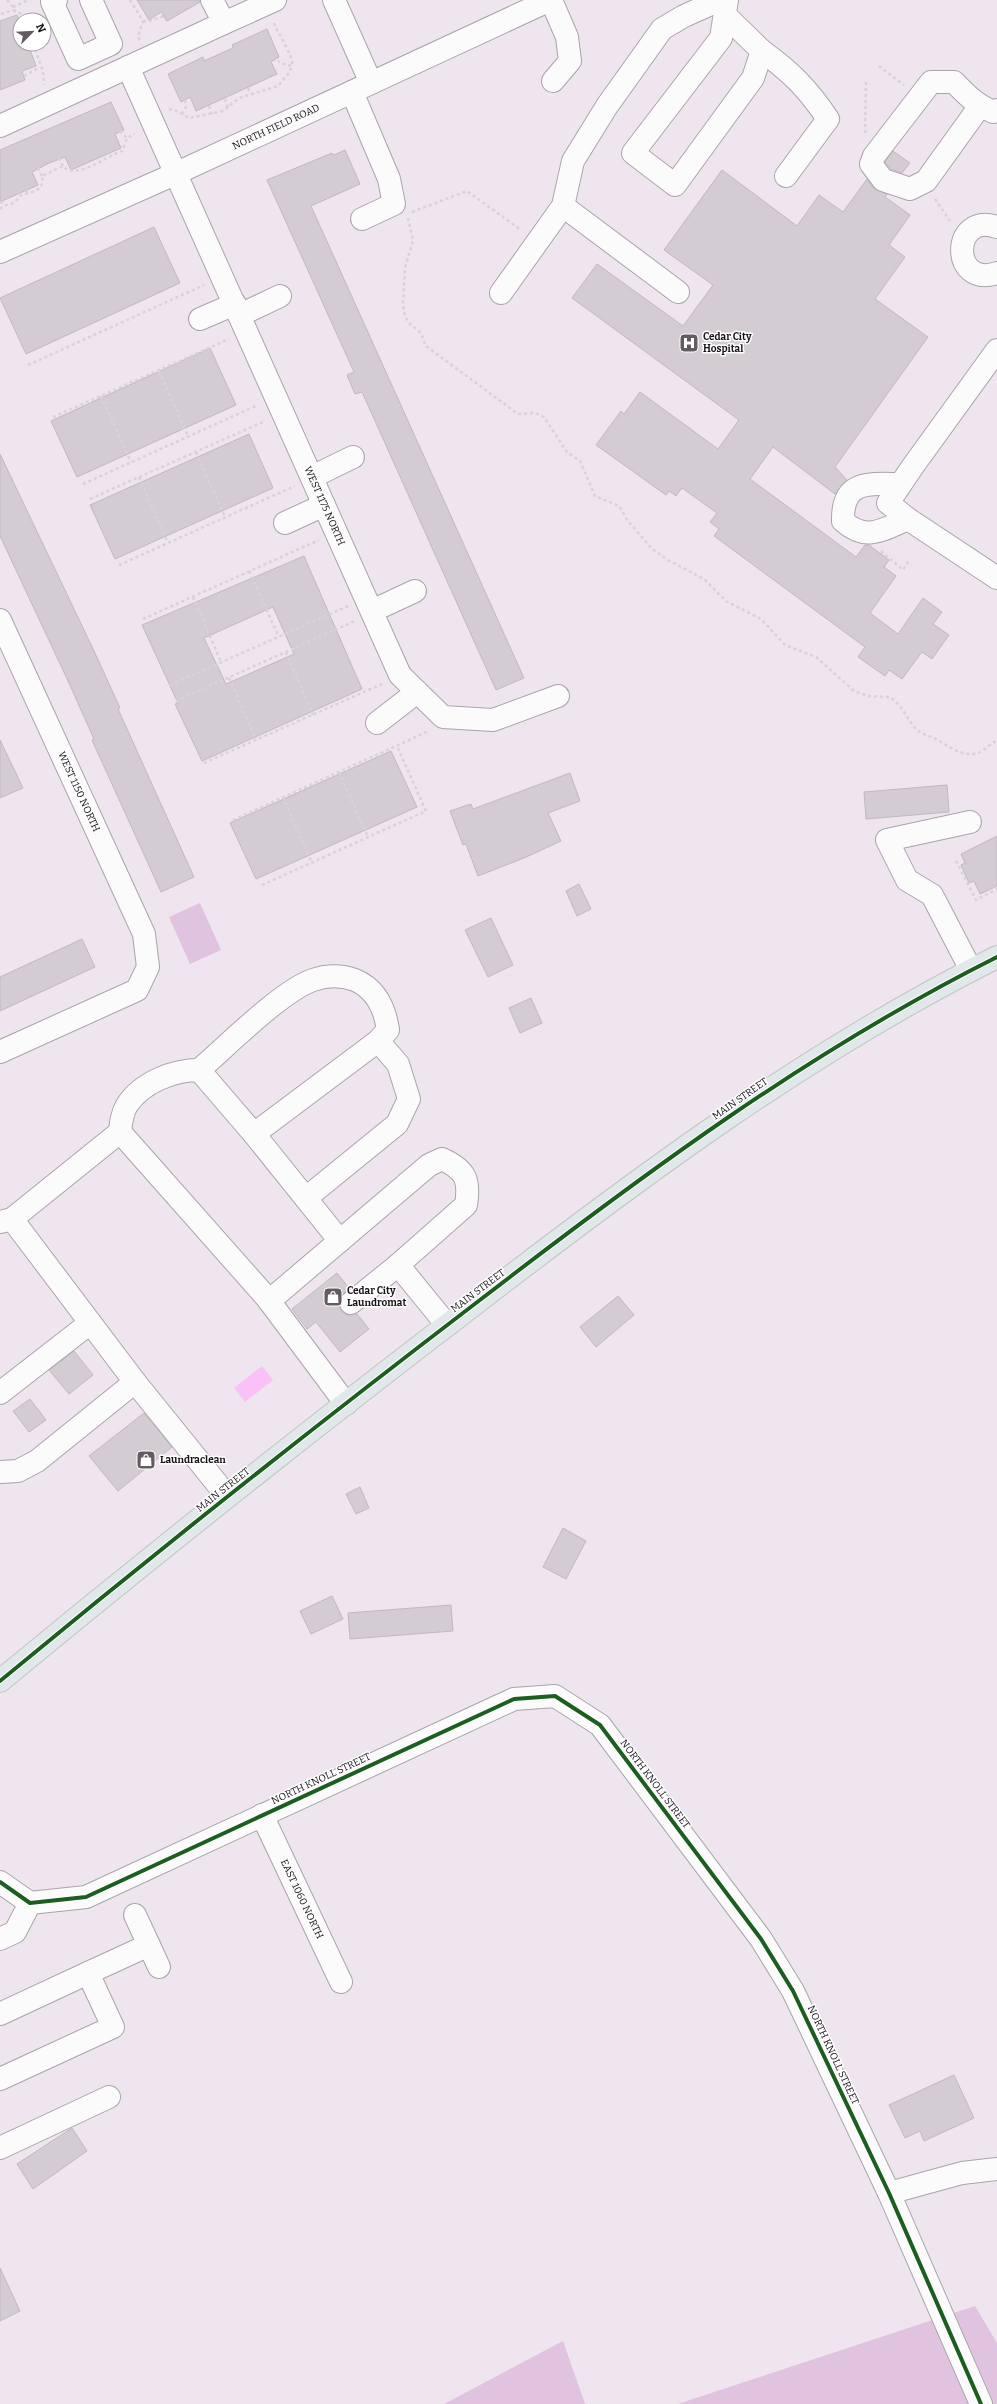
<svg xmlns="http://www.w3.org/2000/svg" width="997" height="2404" font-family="Bitter,serif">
  <rect width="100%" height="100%" fill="#eee5ee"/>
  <path fill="#e0c3df" d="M200,903L221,950L190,964L169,917Z
    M975,2306L997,2343V2404H678Z
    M563,2341L585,2404H444Z"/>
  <path fill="#f9c1f7" d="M262,1366L273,1380L245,1402L234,1388Z"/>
  <path fill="#d3ccd3" stroke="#c0bac0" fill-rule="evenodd" d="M137,0H200V2L167,21L161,12L149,20Z
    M17,15L20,23V44H28L36,66L22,71L25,80L0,90V21Z
    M267,29L279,57L271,62L277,74L196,111L190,97L181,102L168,74L203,57L204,61L233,48L232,45Z
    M111,102L124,130L115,134L121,148L71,170L65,157L47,164L32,172L38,185L0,202V150Z
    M345,150L360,184L311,206L524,678L496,690L362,392L355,394L347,375L354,372L267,180L332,153L334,155Z
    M893,151L910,163L902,173L891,169L885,162Z
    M722,170L797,226L819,195L843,212L867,179L873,188L887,194L885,197L910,215L889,245L905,257L875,299L928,337L835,467L847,480L835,494L773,447L750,479L856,557L865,545H869L889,560L884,567L896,576L870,613L898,634L923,598L942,612L933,624L949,635L932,659L922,652L902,679L889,670L885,676L858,657L865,647L714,536L719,529L710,522L717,513L682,488L676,496L669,491L666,495L596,445L621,411L624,414L640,392L718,449L739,420L572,298L597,264L683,326L713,285L664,250Z
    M154,227L180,283L26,354L0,298Z
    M210,348L236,405L77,477L51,421Z
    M249,434L273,488L115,559L90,505Z
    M0,454L95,653L120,708L118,709L194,877L161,892L92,740L94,739L69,683L0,536Z
    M304,556L362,689L202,761L175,704L178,703L142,625ZM273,607L294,654L226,684L204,638Z
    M0,740L23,788L0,798Z
    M391,751L417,807L256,879L230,823Z
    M570,773L580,801L548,813L561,841L524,858L478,876L466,844L463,845L450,811L471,804L473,809Z
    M947,785L949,812L866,819L864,792Z
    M997,836V886L980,894L974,881L969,883L961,865L965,863L961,854Z
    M579,884L591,909L577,916L566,891Z
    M491,918L513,965L488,977L465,930Z
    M82,939L95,967L0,1011V977Z
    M531,998L542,1023L520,1033L509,1008Z
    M337,1273L349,1288L339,1299L341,1311L347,1315L357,1314L369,1329L340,1352L316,1322L307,1329L292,1309Z
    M618,1296L634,1315L596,1347L580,1327Z
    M74,1351L93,1375L69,1394L49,1370Z
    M30,1399L46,1420L29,1432L13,1411Z
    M144,1413L172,1447L118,1491L89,1456Z
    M360,1487L369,1508L356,1514L346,1494Z
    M563,1528L586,1541L566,1579L543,1567Z
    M332,1596L343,1619L311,1634L300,1611Z
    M451,1605L453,1631L350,1639L348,1613Z
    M954,2075L974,2118L924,2141L920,2131L905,2138L889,2105Z
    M72,2128L87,2151L33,2189L17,2164Z
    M0,2268L20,2311L0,2321Z"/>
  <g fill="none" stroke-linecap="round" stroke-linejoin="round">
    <g stroke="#aaa4aa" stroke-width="24">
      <g id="minor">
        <path d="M56,0L52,2L78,59L111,44L91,0"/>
        <path d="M334,0L371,83"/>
        <path d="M551,0L567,37L570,61L553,81"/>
        <path d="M725,15L762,51L753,78L675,185L633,153L721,38L727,0"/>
        <path d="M224,23L275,0"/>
        <path d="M762,51C791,72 808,89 828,119L786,176"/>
        <path id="s1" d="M128,67L400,675L443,717L493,720L558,696"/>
        <path d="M352,92L389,179L394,204L362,219"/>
        <path d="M980,106L926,181L910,189L883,180L871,164L874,156L931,82H954C969,97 974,103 993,112L997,110"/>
        <path d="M0,126L224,23L212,0"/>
        <path d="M563,206L678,292"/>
        <path d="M997,227C951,211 950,289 997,273"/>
        <path id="s2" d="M0,252L177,173L550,0"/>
        <path d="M501,293L563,206L573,161L607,106L662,29L684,16L720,0"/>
        <path d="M240,315L280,296"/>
        <path d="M200,319L235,304"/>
        <path d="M997,350L913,466L888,503L908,519L997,578"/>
        <path d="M312,477L353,457"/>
        <path d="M900,484C870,484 842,479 843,521C866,542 882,530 908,519"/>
        <path d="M285,523L324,505"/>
        <path d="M372,611L415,591"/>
        <path id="s3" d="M0,620L144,934L148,967L137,990L0,1052"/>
        <path d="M377,723L417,692"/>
        <path d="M970,822L887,840L907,880L932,895L971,970"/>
        <path d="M199,1070C226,1047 281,991 313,980C327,975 341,975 355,980C376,989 385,1009 388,1030L378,1041"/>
        <path d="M120,1132C121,1122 122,1113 127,1105C142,1082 174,1070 199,1070L254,1134L340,1241"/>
        <path d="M254,1134L378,1041L398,1064L409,1099L397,1124L306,1198"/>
        <path d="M12,1219L120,1132L267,1298L346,1404"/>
        <path d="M0,1222L12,1219L135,1382L227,1496"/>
        <path d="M269,1301L429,1165L442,1159C466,1170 470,1180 466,1205L398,1265L447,1325"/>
        <path d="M351,1303L398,1265"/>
        <path d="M0,1393L90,1323"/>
        <path d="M0,1472L18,1471L37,1461L135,1382"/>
        <path id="s4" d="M262,1815L341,1982"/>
        <path d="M0,1882L30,1903"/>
        <path d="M30,1903L86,1897L514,1699L555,1696L600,1725L761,1939L793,1991L889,2193L981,2404"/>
        <path d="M135,1915L159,1967"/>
        <path d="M0,1939L15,1932L30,1903"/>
        <path d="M88,1973L149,1945"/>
        <path d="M0,2014L88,1973L113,2027L0,2079"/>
        <path d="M0,2148L109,2097"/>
        <path d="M889,2193L962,2173L997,2169"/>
      </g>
    </g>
    <g stroke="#c6c2c6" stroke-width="24">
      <path id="major" d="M0,1681C156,1552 315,1426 476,1303C642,1175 809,1051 997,957"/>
    </g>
    <path stroke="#d6d4d6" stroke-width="2.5" stroke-dasharray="3 3" stroke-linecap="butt" d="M7,0L13,7
      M130,0L143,21L138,37L140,41
      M1,14L13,10
      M23,20L20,13L13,10V7L28,0
      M143,21H149L164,16
      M274,23C278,34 294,56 292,66L280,63L276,58
      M33,44L43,71L44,85
      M879,66L904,85
      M24,76L40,67
      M248,88L250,94
      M225,99L228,108
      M209,106L212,114
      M169,109L177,111L189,118L223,111L239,98L278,86L289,73L292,66
      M182,114L186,107L185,100
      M120,131L127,138
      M865,133L866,79
      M59,158L63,166
      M38,168L42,176
      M26,190L28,195
      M935,199L950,221
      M1,201L3,205
      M0,209C5,204 10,205 15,202C17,200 19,196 22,195C32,192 45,191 42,176L63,166C76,181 106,156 122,151L127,138L135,134
      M412,212L467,191L521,230
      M408,218L413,240L405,268L403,304L405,316L409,323L421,333L426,346L518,414L535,413L544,417L567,452L580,461L595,496L619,506L628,521L652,549L668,560L704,579L726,601L761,619L785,645L816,657L854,691L868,696L890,697C905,708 907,720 917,730C922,735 928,735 934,738C946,744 958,755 973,754C983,754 988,744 997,741
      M28,365L204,285
      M159,371L188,436
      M101,396L131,462
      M53,417L229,339
      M196,452L225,517
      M139,477L168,543
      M83,484L258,405
      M90,499L265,421
      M881,551L903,570L910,559
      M119,565L295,486
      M249,571L279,637
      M193,597L221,662
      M143,619L319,540
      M286,652L313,715
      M229,678L256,739
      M170,685L348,606
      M176,701L355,621
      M204,763L382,684
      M339,772L368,837
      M283,797L312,863
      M233,820L429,731
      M956,861L976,900L997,889
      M262,885L426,811L397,746"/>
    <use href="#minor" stroke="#fcfbfc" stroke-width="22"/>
    <use href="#major" stroke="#e0e8e9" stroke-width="22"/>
    <g stroke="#fff" stroke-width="6">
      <path id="cycleway" d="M0,1681C156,1552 315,1426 476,1303C642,1175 809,1051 997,957
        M0,1882L30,1903L86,1897L514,1699L555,1696L600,1725L761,1939L793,1991L889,2193L981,2404"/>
    </g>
    <use href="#cycleway" stroke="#1b5e20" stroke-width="4"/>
  </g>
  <defs>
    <g id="hospital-square" transform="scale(1)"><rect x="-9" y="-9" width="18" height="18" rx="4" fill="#625c62" stroke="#fff"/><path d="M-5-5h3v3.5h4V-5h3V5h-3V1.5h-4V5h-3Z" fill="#fff"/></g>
    <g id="shop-square" transform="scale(1)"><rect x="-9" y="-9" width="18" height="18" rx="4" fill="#625c62" stroke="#fff"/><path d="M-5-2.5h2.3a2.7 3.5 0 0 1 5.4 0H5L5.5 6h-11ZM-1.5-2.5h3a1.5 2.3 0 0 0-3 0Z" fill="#fff"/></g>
  </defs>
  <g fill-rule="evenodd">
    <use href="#hospital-square" x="689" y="343"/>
    <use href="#shop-square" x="333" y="1297"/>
    <use href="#shop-square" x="146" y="1460"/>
  </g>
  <g text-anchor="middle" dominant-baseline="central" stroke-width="3" stroke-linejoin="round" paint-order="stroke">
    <g font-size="10" fill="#171217" stroke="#fff">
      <text stroke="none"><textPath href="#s2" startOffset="303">NORTH FIELD ROAD</textPath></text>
      <text stroke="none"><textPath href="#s1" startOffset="481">WEST 1175 NORTH</textPath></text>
      <text stroke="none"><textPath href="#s3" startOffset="189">WEST 1150 NORTH</textPath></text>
      <text transform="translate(740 1099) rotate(-35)">MAIN STREET</text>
      <text transform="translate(478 1291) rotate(-37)">MAIN STREET</text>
      <text transform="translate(223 1490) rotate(-38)">MAIN STREET</text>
      <text transform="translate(321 1779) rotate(-25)">NORTH KNOLL STREET</text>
      <text transform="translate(655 1784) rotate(53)">NORTH KNOLL STREET</text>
      <text stroke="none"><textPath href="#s4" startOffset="93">EAST 1060 NORTH</textPath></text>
      <text transform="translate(833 2055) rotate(65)">NORTH KNOLL STREET</text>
    </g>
    <g font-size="10" font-weight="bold" fill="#171217" stroke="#fff" text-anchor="start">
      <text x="703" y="337">Cedar City<tspan x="703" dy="12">Hospital</tspan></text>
      <text x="347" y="1291">Cedar City<tspan x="347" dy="12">Laundromat</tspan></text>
      <text x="160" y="1460">Laundraclean</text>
    </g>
  </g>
  <g transform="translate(32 32) rotate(66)"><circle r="19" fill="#ffffff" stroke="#a2a0a2"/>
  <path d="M0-3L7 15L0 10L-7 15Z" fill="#625c62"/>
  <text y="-6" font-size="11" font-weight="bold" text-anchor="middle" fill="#171217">N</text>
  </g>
</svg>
